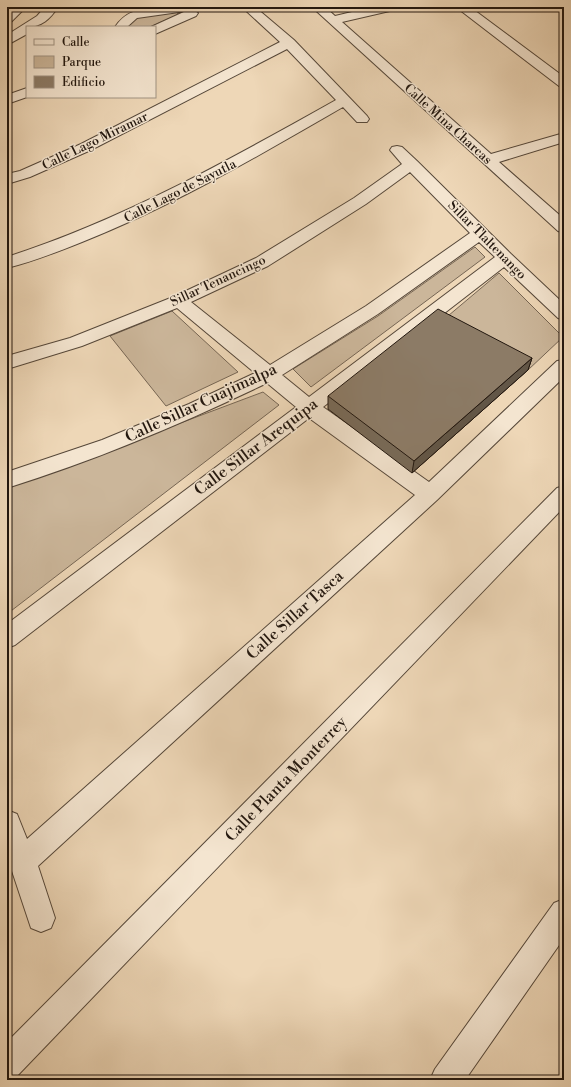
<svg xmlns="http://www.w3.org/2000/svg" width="571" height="1087" font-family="'Libre Bodoni',serif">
  <rect width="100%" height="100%" fill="#eed7b7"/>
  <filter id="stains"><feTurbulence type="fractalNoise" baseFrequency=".005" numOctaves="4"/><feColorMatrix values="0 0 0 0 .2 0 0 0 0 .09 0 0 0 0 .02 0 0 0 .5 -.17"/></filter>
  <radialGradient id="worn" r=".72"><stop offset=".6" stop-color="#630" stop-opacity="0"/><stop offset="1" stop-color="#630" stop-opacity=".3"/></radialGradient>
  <path fill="#cbb69a" stroke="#766654" d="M178,12L177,15L150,27H128L135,18Z
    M475,247L485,257L311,387L293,369L378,316Z
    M499,273L563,337L528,370L442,321Z
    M172,311L238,372L166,406L110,336Z
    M263,392L279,405L7,614V488Z"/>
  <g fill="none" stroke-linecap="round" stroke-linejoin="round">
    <g stroke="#554739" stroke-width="2">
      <path id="minor" d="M13,7H26L11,22L7,23V12Z
        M45,7H58C50,19 42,27 27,27V34L7,45V35L37,16Z
        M163,7H195L193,10L198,13L196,16L155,34V27H151L186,11L137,18L127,27H115C128,8 142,10 163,7Z
        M242,7H255L294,40L367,116L369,119L367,122H357L343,107C258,156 173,206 82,242C57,252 32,262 7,268V257C124,219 229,160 336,100L287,49L91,150L30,177L7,184V174L20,171L81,144L280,42Z
        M312,7H325L335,16L373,7H396L394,10L342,22L491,154L564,133V142L499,162L564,219V233L558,231Z
        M456,7H470L564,77V87L559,86Z
        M27,88V97L7,104V95Z
        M397,146L402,147L417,161L511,254L564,304V320L558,318L504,267L323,407L429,482L557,361L564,360V377L437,500L38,866L55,918L51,928L41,932L31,928L7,856V810L17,814L27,839L415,495L309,418L15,645L7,648V624L296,407L267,383C182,424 96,460 7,488V472L102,440L189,404L255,373L177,308L82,346L7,369V356L70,338L173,297L256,258L354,198L402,164L390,150L392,147ZM410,172L470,233L366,306L270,365L191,302L268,266L366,204ZM479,242L495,257L309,397L282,375L378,314Z
        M564,486V507L18,1075L7,1080V1042L557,488Z
        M564,899V938L465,1080H430L435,1069L554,903Z"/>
    </g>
    <use href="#minor" fill="#f4e5d0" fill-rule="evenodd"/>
  </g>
  <path fill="#786a58" stroke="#22170f" d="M532,358L528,370L412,473L328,409V396Z"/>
  <path fill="#625647" stroke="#22170f" d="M532,358L528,370L412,473L414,461Z"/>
  <path fill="#8c7b66" stroke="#22170f" d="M438,309L532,358L414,461L328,396Z"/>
  <g text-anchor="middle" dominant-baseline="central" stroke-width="3" stroke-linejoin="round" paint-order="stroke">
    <g font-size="13" fill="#22170f" stroke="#f4e5d0">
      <text transform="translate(448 124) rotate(42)">Calle Mina Charcas</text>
      <text transform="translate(95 141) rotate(-26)">Calle Lago Miramar</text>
      <text transform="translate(180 191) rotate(-27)">Calle Lago de Sayutla</text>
      <text transform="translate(487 240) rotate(45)">Sillar Tlaltenango</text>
      <text transform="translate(218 281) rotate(-25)">Sillar Tenancingo</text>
    </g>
    <g font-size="16" fill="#22170f" stroke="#f4e5d0">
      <text transform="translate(201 403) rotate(-25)">Calle Sillar Cuajimalpa</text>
      <text transform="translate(256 447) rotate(-37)">Calle Sillar Arequipa</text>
      <text transform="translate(295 615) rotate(-42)">Calle Sillar Tasca</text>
      <text transform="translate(286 779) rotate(-46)">Calle Planta Monterrey</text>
    </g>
  </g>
  <rect width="571" height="1087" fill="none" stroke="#eed7b7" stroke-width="24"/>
  <rect x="8" y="8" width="555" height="1071" fill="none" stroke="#22170f" stroke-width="2"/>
  <rect x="12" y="12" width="547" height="1063" fill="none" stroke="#22170f"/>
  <rect x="26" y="26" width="130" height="72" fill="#f4e5d0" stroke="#a09383"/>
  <rect x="34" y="39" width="20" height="6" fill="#f4e5d0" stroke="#a09383"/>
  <text x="62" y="46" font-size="12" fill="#22170f">Calle</text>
  <rect x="34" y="56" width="20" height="12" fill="#cbb69a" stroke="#a09383"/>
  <text x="62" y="66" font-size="12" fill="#22170f">Parque</text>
  <rect x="34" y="76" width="20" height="12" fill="#8c7b66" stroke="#a09383"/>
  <text x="62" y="86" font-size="12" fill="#22170f">Edificio</text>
  <rect width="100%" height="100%" filter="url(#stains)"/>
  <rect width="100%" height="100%" fill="url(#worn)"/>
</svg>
